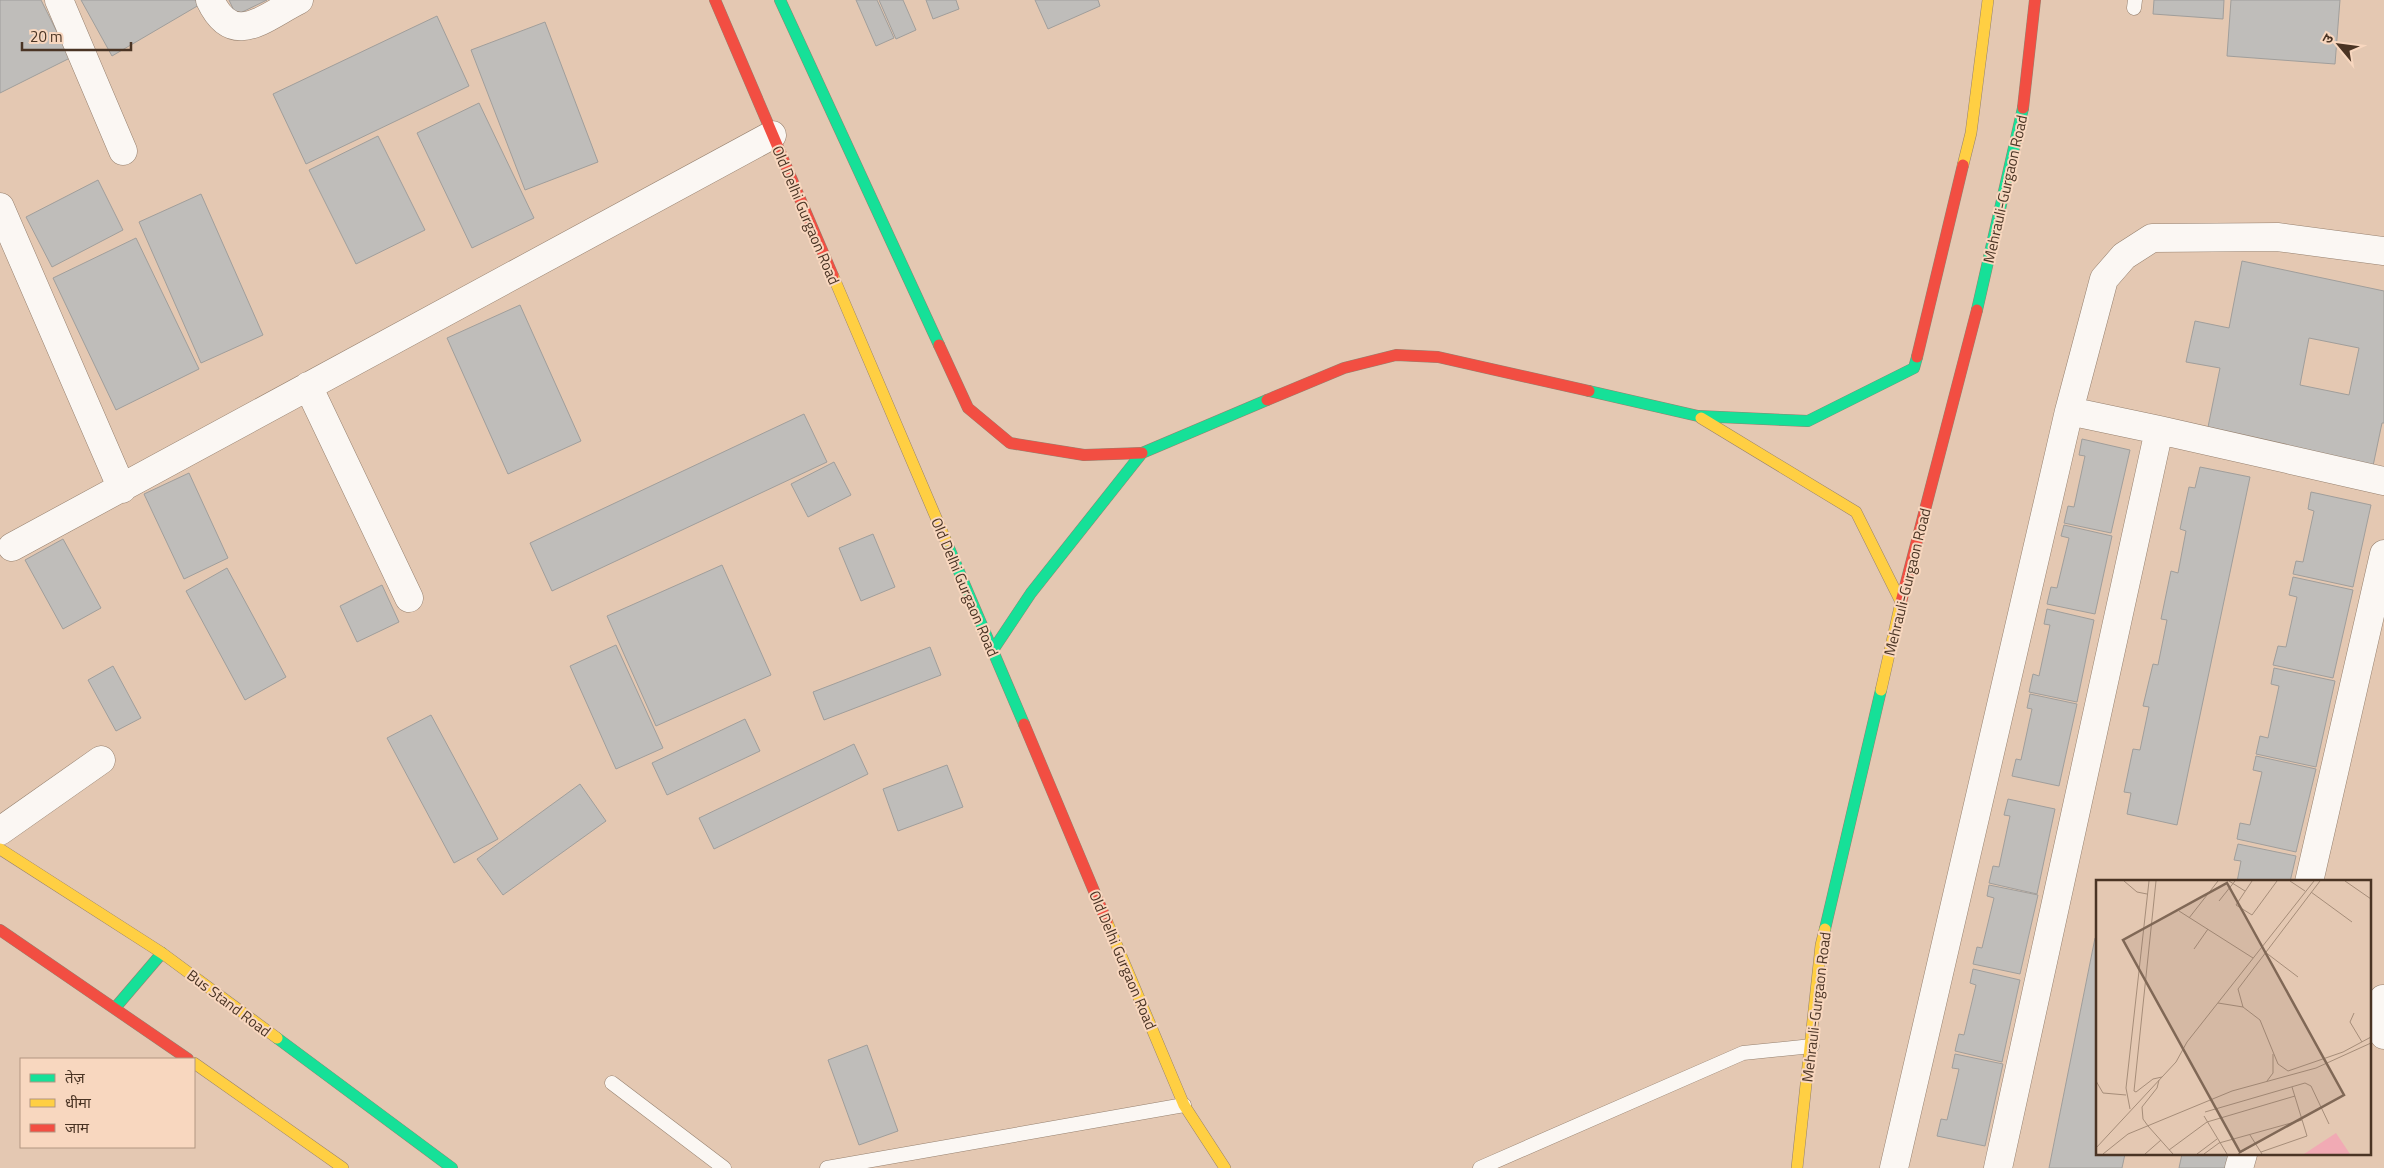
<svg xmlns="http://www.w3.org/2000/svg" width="2384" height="1168" font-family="'Titillium Web','Noto Sans Devanagari',sans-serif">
  <rect width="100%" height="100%" fill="#e4c8b2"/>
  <path fill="#bfbdba" stroke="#a09e9b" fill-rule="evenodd" d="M0,0H41L70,58L0,93Z
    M81,0H196L199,5L112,56Z
    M229,0H267L236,15Z
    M856,0H877L894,38L876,46Z
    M879,0H903L916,30L896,39Z
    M926,0H956L959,9L933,19Z
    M1035,0H1098L1100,6L1048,29Z
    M2154,0H2224L2223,19L2153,14Z
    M2231,0H2340L2335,64L2227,56Z
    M437,16L469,86L306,164L273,94Z
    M545,22L598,162L525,190L471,50Z
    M479,103L534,218L472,248L417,133Z
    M378,136L425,230L356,264L309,170Z
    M98,180L123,230L52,267L26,217Z
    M201,194L263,335L201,363L139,222Z
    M136,238L199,369L116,410L53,278Z
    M2242,261L2384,291V423H2382L2373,466L2207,432L2220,368L2186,362L2195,321L2229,328ZM2309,338L2359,348L2349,395L2300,385Z
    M520,305L581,441L508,474L447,338Z
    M804,414L827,462L552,591L530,543Z
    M2082,439L2130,450L2111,533L2064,523L2068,506L2074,507L2085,456L2079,455Z
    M834,462L851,495L808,517L791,484Z
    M2200,467L2250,477L2177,825L2127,814L2131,793L2124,792L2133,749L2140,750L2149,707L2143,706L2153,664L2158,665L2167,620L2161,619L2171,571L2178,573L2186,531L2180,529L2189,487L2195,488Z
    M189,473L228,558L184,579L144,494Z
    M2311,492L2371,505L2353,587L2293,574L2296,561L2303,562L2314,511L2308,509Z
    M2064,525L2112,536L2095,614L2047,604L2051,587L2057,588L2069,538L2061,536Z
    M873,534L895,587L861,601L839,548Z
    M63,539L101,608L63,629L25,560Z
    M722,565L771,675L656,726L607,616Z
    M227,568L286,677L245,700L186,591Z
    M2293,577L2353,590L2333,678L2273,665L2278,646L2286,647L2297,597L2289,595Z
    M382,585L399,622L357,642L340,606Z
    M2047,609L2094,620L2077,702L2029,692L2033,674L2039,676L2050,625L2044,624Z
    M616,645L663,748L616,769L570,666Z
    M930,647L941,675L824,720L813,692Z
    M113,666L141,718L116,731L88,680Z
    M2274,668L2335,681L2316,767L2256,754L2260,736L2268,738L2279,686L2271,684Z
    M2030,694L2077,704L2059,786L2012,776L2016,759L2021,760L2032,709L2027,708Z
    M431,715L498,839L454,863L387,738Z
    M745,719L760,751L667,795L652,763Z
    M854,744L868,774L714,849L699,818Z
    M2256,756L2316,769L2296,852L2237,839L2240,823L2250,825L2262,772L2253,770Z
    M947,765L963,807L898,831L883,789Z
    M580,784L606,821L503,895L477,859Z
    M2008,799L2055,809L2037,894L1989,883L1993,866L1999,867L2010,816L2004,815Z
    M2238,844L2296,856L2290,882H2237L2241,861L2234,860Z
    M1989,885L2038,895L2020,974L1973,964L1977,947L1982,948L1994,898L1987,896Z
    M2095,938L2098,939V1154H2125L2122,1168H2049Z
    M1973,969L2020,980L2002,1062L1955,1051L1959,1034L1964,1035L1976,985L1970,983Z
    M867,1045L898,1131L859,1145L828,1060Z
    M1955,1054L2003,1064L1985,1146L1937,1136L1941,1119L1947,1120L1959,1069L1952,1068Z
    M2182,1154H2230L2227,1168H2179Z"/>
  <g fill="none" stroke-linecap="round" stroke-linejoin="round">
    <g stroke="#96816f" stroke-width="15">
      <path id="lane" d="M2134,8L2135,0
        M612,1083L724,1168
        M827,1168L1184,1105
        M1480,1168L1743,1053L1812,1046"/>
    </g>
    <g stroke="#96816f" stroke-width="29">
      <path id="street" d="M59,0L123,151
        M210,0C233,49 263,18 299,0
        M0,207L122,489
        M308,386L409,598
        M2069,411L2159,430L2384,481
        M12,547L772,135
        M0,831L101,760
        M2309,882L2384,554
        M2383,999L2384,1035
        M1894,1168L2069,411L2104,279L2124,256L2152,238L2277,237L2384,251
        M1998,1168L2159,430
        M2239,1168L2243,1154"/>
    </g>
    <g stroke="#96816f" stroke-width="12">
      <path id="fast" d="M780,0L939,345
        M1977,310L2023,108
        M1589,391L1698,416
        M1698,416L1808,421L1914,368L1917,357
        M946,541L1024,724
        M993,650L1031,593L1142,453L1267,400
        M1825,929L1881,690
        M115,1008L162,953
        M277,1038L452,1168"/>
    </g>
    <g stroke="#96816f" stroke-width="12">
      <path id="slow" d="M1963,165L1971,133L1988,0
        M833,276L946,541
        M1701,418L1856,512L1901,602
        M1881,690L1901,602
        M0,849L162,953L277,1038
        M1107,922L1184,1105L1225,1168
        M194,1063L343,1168
        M1797,1168L1821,945L1825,929"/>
    </g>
    <g stroke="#96816f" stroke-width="12">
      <path id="jam" d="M715,0L833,276
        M2023,108L2035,0
        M939,345L968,408L1010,443L1084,455L1142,453
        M1917,357L1963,165
        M1267,400L1344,368L1396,355L1438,357L1589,391
        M1901,602L1977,310
        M1024,724L1107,922
        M0,930L188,1059"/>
    </g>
    <use href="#lane" stroke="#fbf7f3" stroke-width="14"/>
    <use href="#street" stroke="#fbf7f3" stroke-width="28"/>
    <use href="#fast" stroke="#16e098" stroke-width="11"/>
    <use href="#slow" stroke="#ffcf43" stroke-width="11"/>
    <use href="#jam" stroke="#f24e42" stroke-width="11"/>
  </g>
  <g text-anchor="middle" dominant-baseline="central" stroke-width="4" stroke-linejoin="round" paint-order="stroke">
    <g font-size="15" fill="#4a3424" stroke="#f8d7bf">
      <text transform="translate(2005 189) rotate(-77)">Mehrauli-Gurgaon Road</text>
      <text transform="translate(806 215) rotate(67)">Old Delhi Gurgaon Road</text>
      <text transform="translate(1907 582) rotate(-76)">Mehrauli-Gurgaon Road</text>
      <text transform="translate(965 587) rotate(67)">Old Delhi Gurgaon Road</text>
      <text transform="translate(1123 960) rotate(67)">Old Delhi Gurgaon Road</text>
      <text transform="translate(229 1003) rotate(37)">Bus Stand Road</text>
      <text transform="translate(1816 1007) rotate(-83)">Mehrauli-Gurgaon Road</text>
    </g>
  </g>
  <g transform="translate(2096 880)">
    <rect width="275" height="275" fill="#e4c8b2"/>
    <path d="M240,253L254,274H208Z" fill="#f1aab4"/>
    <path fill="none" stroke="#a68d79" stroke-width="1" d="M28,1L41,12L51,14M60,1L38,211L40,212L57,199L66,197M133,1L149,11M156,1L140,25L156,35L181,1M194,1L209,11M249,1L275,19M215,12L256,42M123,21L139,1M83,31L157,78M93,38L122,1M98,69L112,49M169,72L202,97M122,123L147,127L164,140L182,184L192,191L247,172L275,157M147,127L142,109L224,1M258,133L254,142L266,162M0,201L7,213L30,215M171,201L177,193V174M34,229L30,208L53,1M109,232L209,203L215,206L233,244M108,236L131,274M52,246L77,274M52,246L47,239L46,227L61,208L63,200M154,255L166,274M0,268L80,182L91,162L218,1M73,270L111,242L199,216M165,272L211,256L196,207M7,274L32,254L136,211L220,188L275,163M49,274L65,260M101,274L121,259M108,274L123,263L206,240M142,274L159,264"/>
    <path fill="#806856" fill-opacity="0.15" stroke="#806856" stroke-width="2.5" d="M131,3L248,215L144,272L27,60Z"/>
    <rect width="275" height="275" fill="none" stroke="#4a3424" stroke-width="2.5"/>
  </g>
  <rect x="20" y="1058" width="175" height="90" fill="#f8d7bf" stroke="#b29681"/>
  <rect x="30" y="1074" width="25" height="8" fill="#16e098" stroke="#b29681"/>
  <text x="65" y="1083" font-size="15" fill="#4a3424">तेज़</text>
  <rect x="30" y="1099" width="25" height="8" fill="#ffcf43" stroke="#b29681"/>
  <text x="65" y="1108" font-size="15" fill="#4a3424">धीमा</text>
  <rect x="30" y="1124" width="25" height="8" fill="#f24e42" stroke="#b29681"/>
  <text x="65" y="1133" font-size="15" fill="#4a3424">जाम</text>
  <g transform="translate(2339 45) rotate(299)" stroke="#f8d7bf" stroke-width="4" paint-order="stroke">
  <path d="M0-4L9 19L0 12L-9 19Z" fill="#4a3424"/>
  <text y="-8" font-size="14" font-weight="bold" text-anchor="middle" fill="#4a3424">उ</text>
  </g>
  <path d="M22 42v8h109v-8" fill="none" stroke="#4a3424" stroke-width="2.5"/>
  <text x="30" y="42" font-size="15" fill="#4a3424" stroke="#f8d7bf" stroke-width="4" paint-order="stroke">20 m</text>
</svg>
